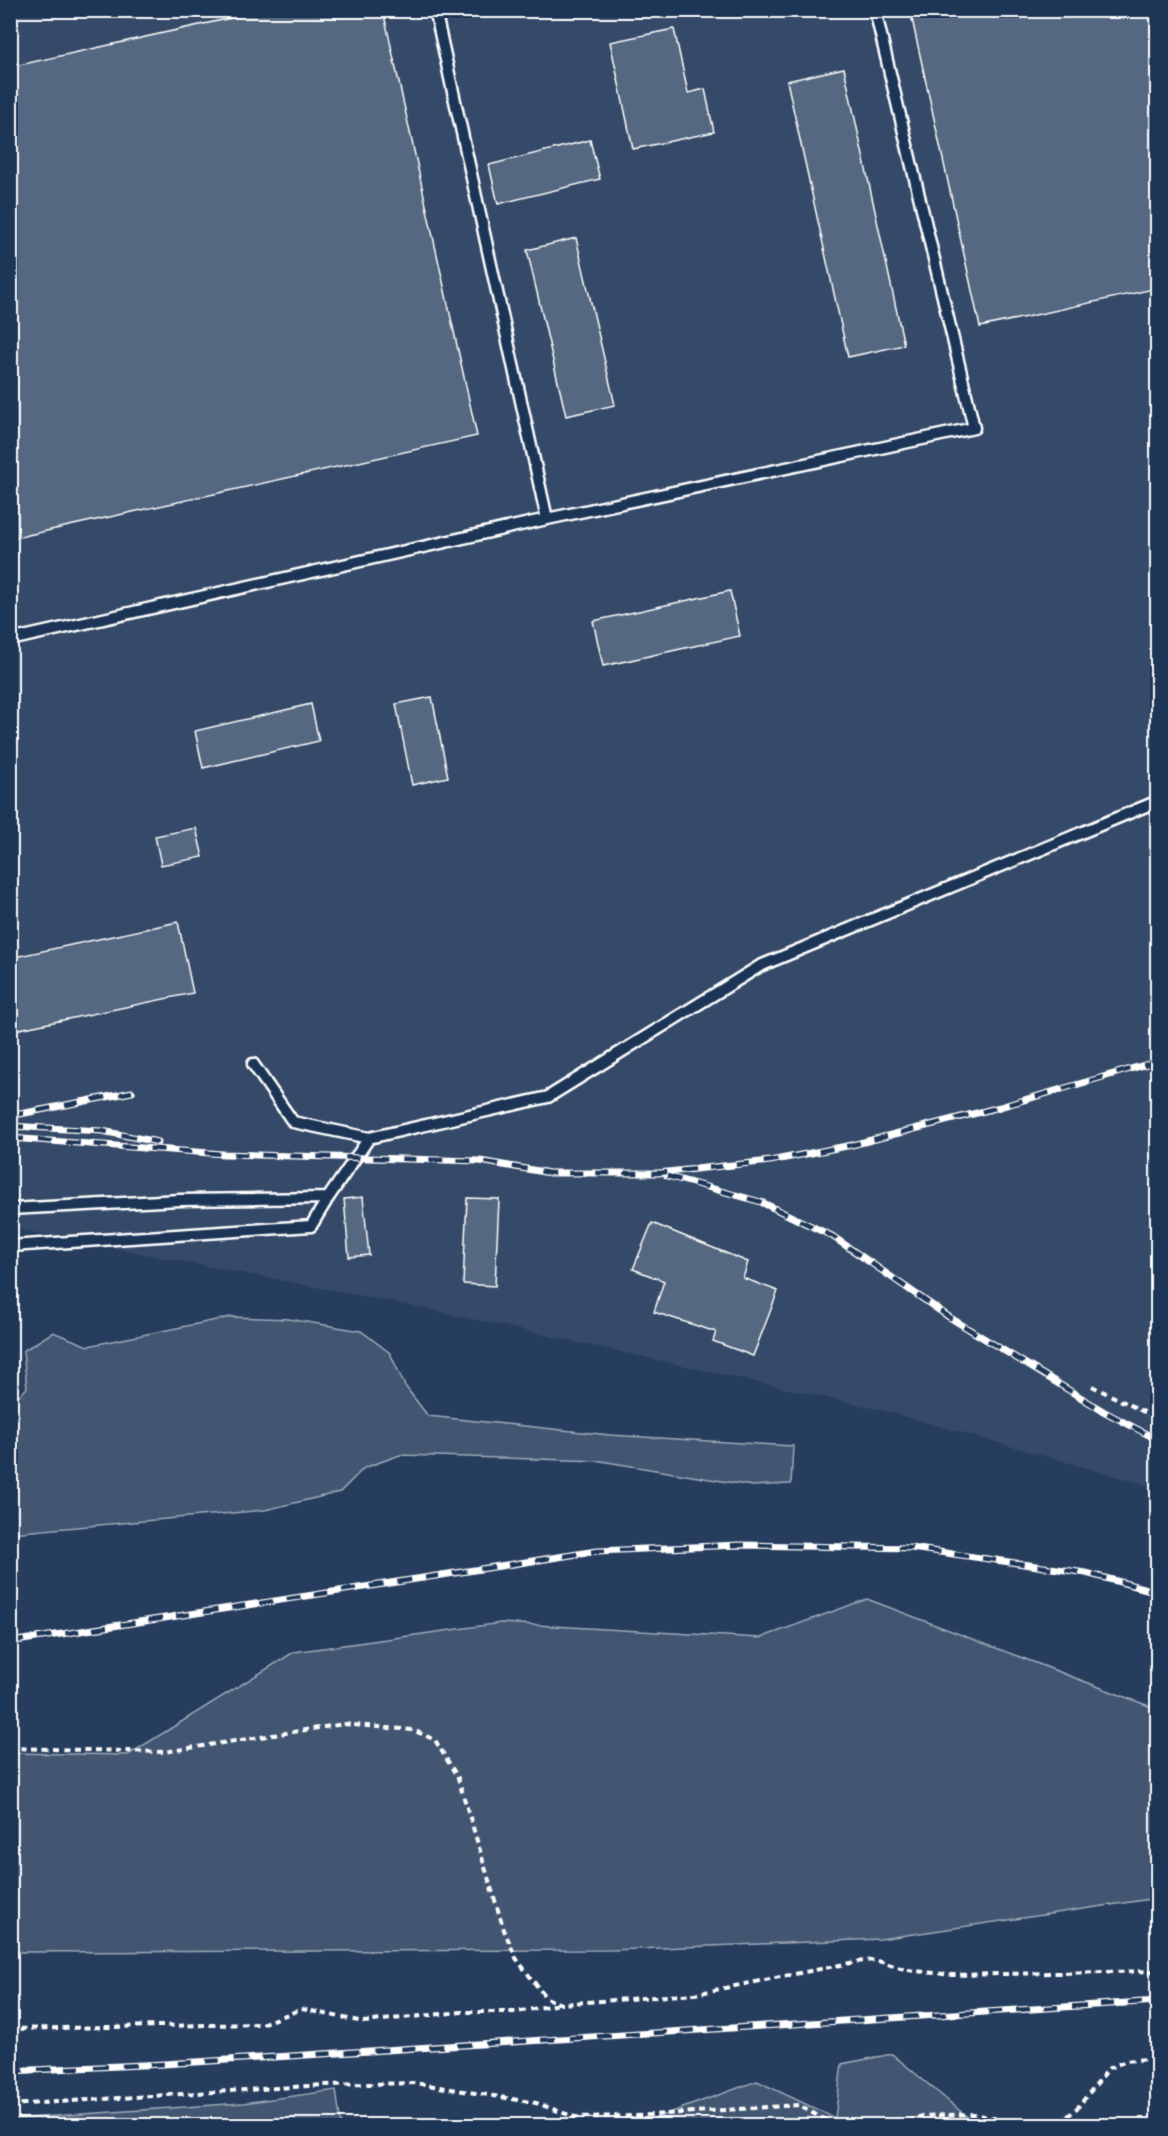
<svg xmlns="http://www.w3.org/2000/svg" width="1168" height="2136" font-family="'Playpen Sans',sans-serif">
  <rect width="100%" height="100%" fill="#263d5e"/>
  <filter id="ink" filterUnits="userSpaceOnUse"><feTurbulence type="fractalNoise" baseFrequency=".0167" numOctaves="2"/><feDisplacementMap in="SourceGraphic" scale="12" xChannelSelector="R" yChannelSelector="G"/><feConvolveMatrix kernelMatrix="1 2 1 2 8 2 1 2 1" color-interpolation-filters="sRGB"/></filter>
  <g filter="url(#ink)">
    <path fill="#344a68" d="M10,11H1157V1488L878,1409L413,1306L11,1228Z"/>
    <path fill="#425672" stroke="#a0aab8" stroke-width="1.5" d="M231,1317L289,1319L361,1331L390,1353L405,1386L428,1416L610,1435L793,1446L791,1484L752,1486L601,1461L400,1455L364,1468L340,1492L265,1510L11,1533V1403L27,1388L23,1351L53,1332L88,1346Z
      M867,1599L1157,1709V1898L880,1939L612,1950L11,1952V1753L128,1755L294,1652L501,1623L760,1638Z
      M892,2054L977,2125H636L757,2081L835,2118L842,2064Z
      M336,2090L341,2125H11V2119L243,2103Z"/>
    <path fill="#556781" stroke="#fff" stroke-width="1.5" d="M267,10H383L477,436L10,539V67Z
      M910,10H1158V288L980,327Z
      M674,29L688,93L705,89L714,132L633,149L610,42Z
      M844,68L904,345L848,357L787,81Z
      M590,140L600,179L498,204L489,165Z
      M576,238L615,405L566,416L527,250Z
      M730,591L740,636L603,666L593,621Z
      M432,697L448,777L412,785L396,704Z
      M311,704L319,741L203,768L195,731Z
      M196,828L203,857L161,865L155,836Z
      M178,922L193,993L10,1031V958Z
      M363,1197L369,1255L349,1257L344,1199Z
      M467,1198L499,1199L495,1286L463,1284Z
      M652,1223L748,1262L743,1278L778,1291L753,1356L713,1341L716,1332L654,1312L664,1281L633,1269Z"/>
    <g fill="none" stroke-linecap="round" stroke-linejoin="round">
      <g stroke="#fff" stroke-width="15">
        <path id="service" d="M435,10L547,519
          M10,640L547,519L974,428L875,10
          M253,1064L293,1122L369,1138L548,1097L760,966L1158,801
          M10,1209L180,1200L328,1198L369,1138
          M10,1246L311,1226L328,1198"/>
      </g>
      <path stroke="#fff" stroke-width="4" stroke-dasharray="6 4.5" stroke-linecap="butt" d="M1092,1386L1158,1419
        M10,1748L164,1752L344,1724L413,1730L435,1740L458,1778L504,1930L516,1958L546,1998L561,2004L695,1994L855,1962L875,1960L907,1970L952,1975L1158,1971
        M10,2029L261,2024L302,2009L363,2022L461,2012H517L559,2004
        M10,2105L324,2085L415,2083L536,2103L575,2117L636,2116L798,2105L836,2126
        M898,2126L922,2116L975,2114L1028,2126
        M1039,2126L1059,2124L1078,2107L1109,2068L1126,2061L1158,2058"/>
      <use href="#service" stroke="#1d3557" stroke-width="10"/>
      <g stroke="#fff" stroke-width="7">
        <path id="rail" d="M10,1116L132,1092
          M10,1126L102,1131L158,1142
          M10,1138L223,1154L480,1161L550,1173H658L770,1161L852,1145L1000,1107L1158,1061
          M667,1176L761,1202L832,1236L949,1317L1103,1411L1158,1440
          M10,1642L597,1551L739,1545L911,1548L1086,1573L1158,1592
          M10,2071L164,2064L1158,2001"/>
      </g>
      <use href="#rail" stroke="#1d3557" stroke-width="4.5" stroke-dasharray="14" stroke-linecap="butt"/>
    </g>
  </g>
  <rect width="1168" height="2136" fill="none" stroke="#1d3557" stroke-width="36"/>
  <rect x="18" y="18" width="1132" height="2100" fill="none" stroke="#fff" stroke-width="2" filter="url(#ink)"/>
</svg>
